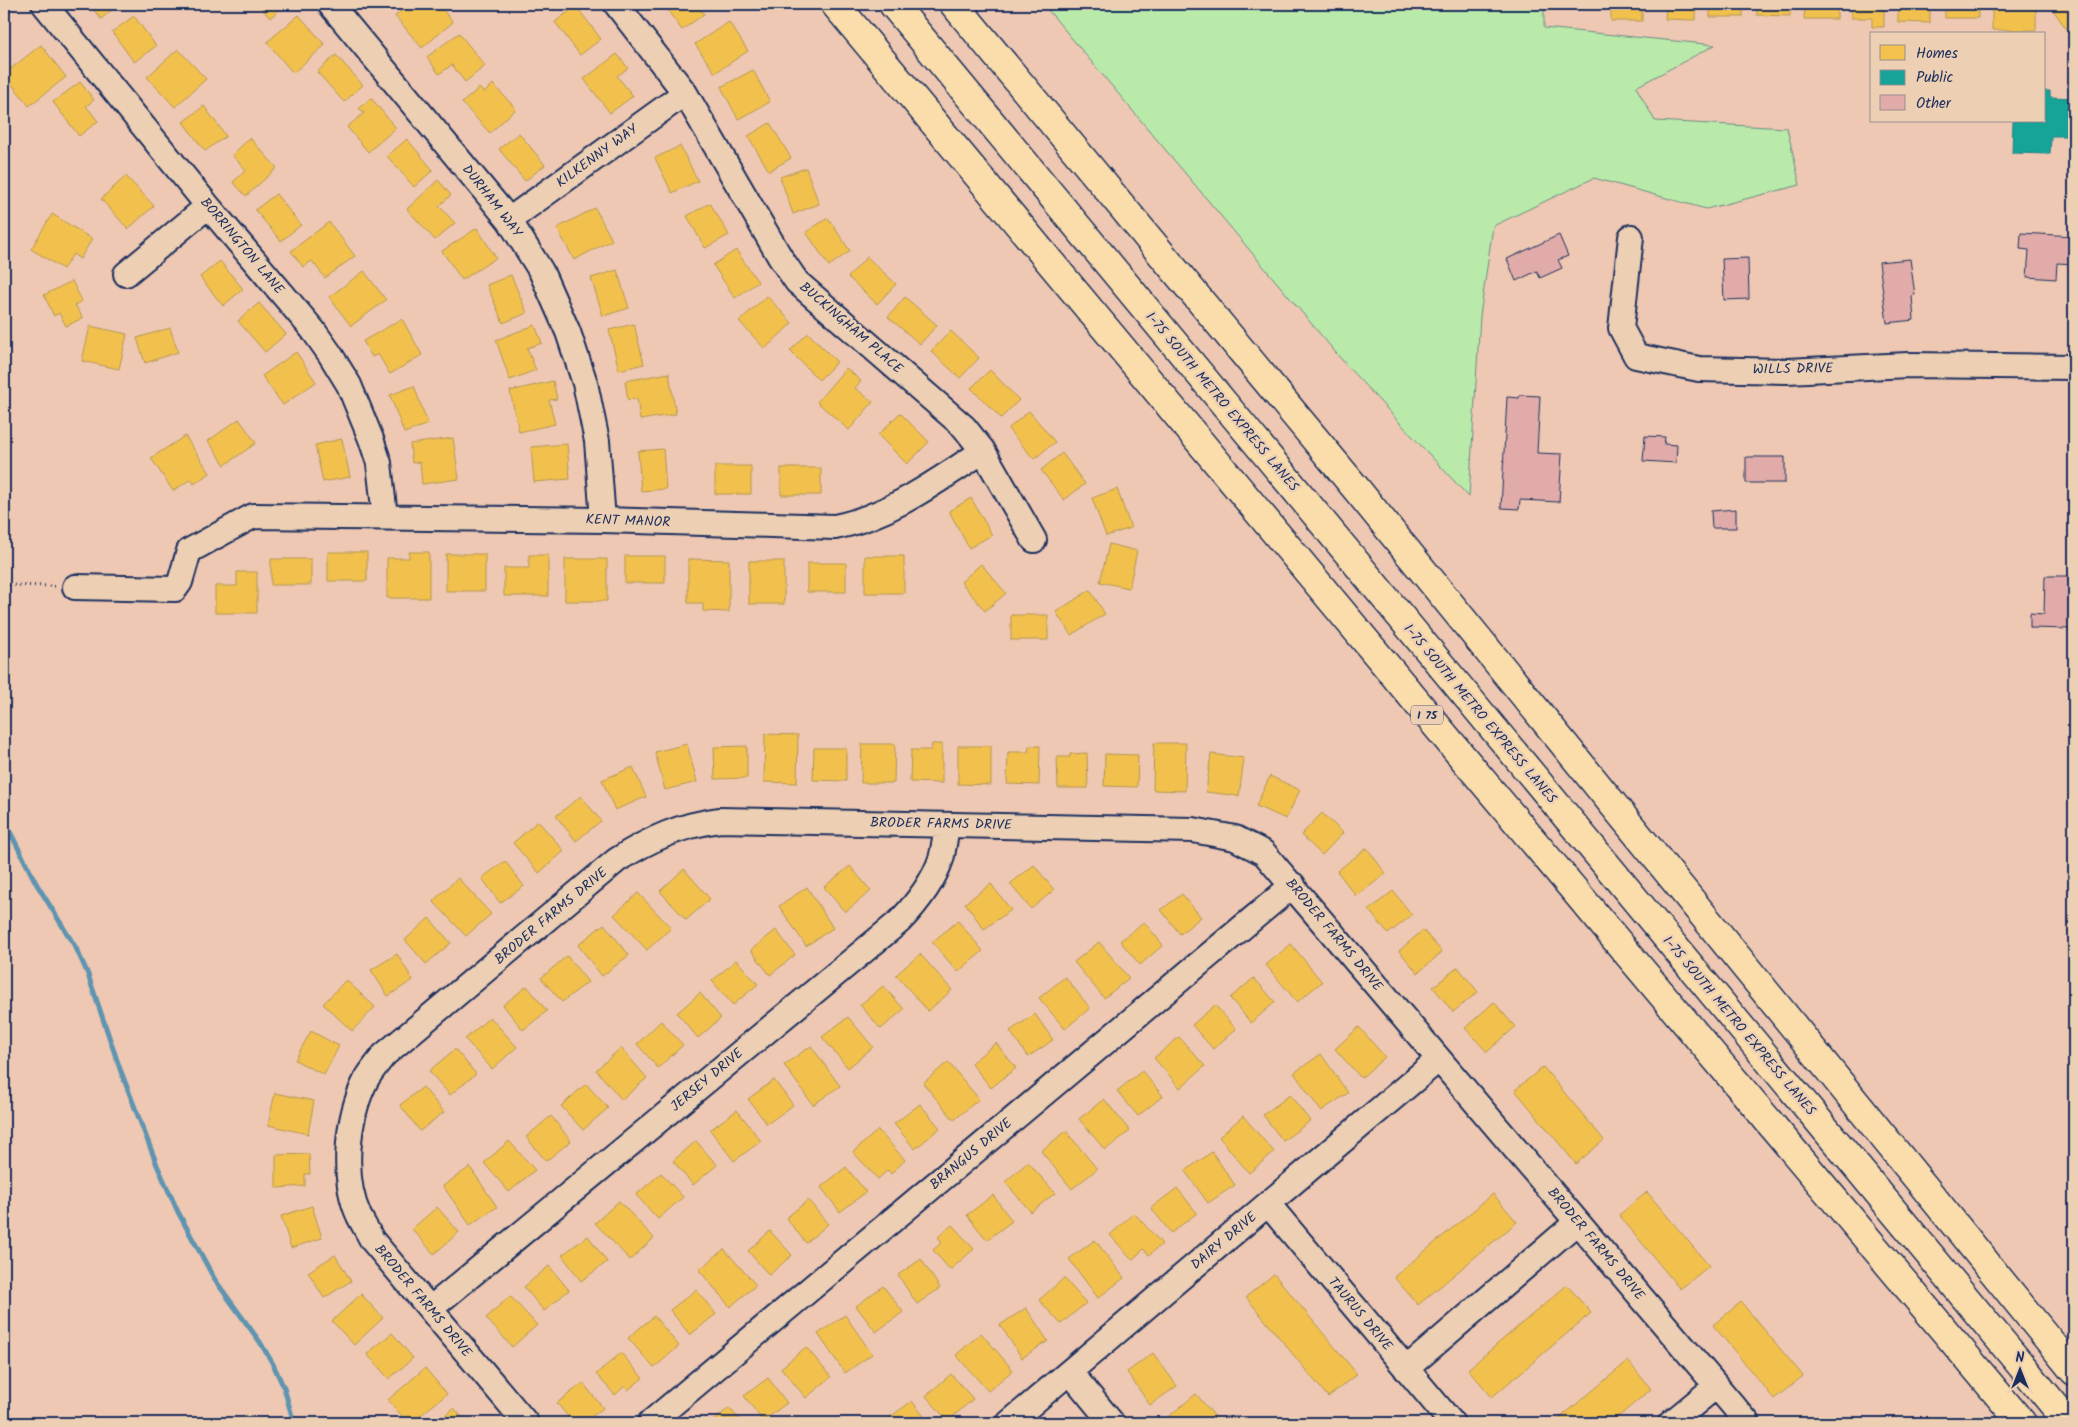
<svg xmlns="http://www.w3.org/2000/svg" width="2078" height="1427" font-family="Kalam,sans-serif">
  <rect width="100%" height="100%" fill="#eec8b2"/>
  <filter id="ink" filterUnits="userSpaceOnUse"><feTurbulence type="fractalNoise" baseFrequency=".02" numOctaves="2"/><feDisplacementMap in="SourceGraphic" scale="10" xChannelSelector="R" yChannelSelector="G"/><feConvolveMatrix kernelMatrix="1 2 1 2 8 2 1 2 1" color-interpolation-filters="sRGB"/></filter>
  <g filter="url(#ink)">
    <path fill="#b9eaa9" stroke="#6a8c84" d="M1043,4H1544V28L1715,45L1636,87L1655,121L1787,128L1800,185L1706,209L1594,178L1493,226L1480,316L1469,497L1347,366Z"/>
    <path fill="#f2c14e" stroke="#b29553" d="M89,4H119L101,19Z
      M258,4H286L270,18Z
      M410,4H438L453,22L422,48L395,16Z
      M536,4H550L541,11Z
      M663,4H697L704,14L682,30Z
      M1611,4H1642V21H1611Z
      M1666,4H1696V20L1665,19Z
      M1710,4H1743V17H1710Z
      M1757,4H1790V16L1757,15Z
      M1805,4H1837V19H1804Z
      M1851,4H1884V27H1872V18H1851Z
      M1898,4H1930V23L1898,22Z
      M1945,4H1978V18H1945Z
      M2036,4V30H1992V5Z
      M2056,4H2074V36L2072,37L2051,7Z
      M576,6L601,39L580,55L555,22Z
      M299,15L325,45L293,73L267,42Z
      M134,16L156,46L134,62L112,32Z
      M729,22L748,51L715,73L695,44Z
      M459,33L485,66L465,82L452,65L439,74L427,57Z
      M41,45L66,77L29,106L4,74Z
      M178,49L206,79L175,107L147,77Z
      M617,54L628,68L617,76L633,96L610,113L584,79Z
      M336,55L363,85L344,102L317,72Z
      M753,70L770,102L738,119L721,87Z
      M80,82L94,100L86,106L98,121L79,136L53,102Z
      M493,84L516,109L490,133L462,103L479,88L484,93Z
      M371,98L396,128L368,152L347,127L364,113L359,108Z
      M204,106L226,136L205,151L183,122Z
      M770,123L791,158L769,171L748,136Z
      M519,133L545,165L525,181L499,149Z
      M250,138L277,168L246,196L233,182L246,170L232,155Z
      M407,139L433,170L414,187L387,156Z
      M680,146L698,181L672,193L655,158Z
      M806,168L819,204L793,214L780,177Z
      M126,176L154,206L128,229L101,199Z
      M438,180L451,195L439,206L455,223L435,240L407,209Z
      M276,194L301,225L281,241L255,210Z
      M710,203L729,235L705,248L687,216Z
      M595,208L612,240L574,260L557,228Z
      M52,214L92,239L80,259L73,254L63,269L31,249Z
      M828,218L850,251L829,266L806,232Z
      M329,222L355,256L325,278L312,261L303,267L291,251Z
      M477,228L496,258L462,280L442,251Z
      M736,250L758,282L735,298L713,265Z
      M867,257L896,284L877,304L848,277Z
      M220,261L243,289L223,306L200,277Z
      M617,270L629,308L603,316L591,278Z
      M364,271L386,300L351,326L329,297Z
      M511,275L527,313L503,323L487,285Z
      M72,281L82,301L75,305L83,318L66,326L59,313L54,316L44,295Z
      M767,296L792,323L765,349L739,321Z
      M905,297L937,325L920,344L888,317Z
      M259,303L286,334L265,352L238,321Z
      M402,319L422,355L390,374L378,354L372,357L363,341Z
      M634,324L644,364L619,370L609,330Z
      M535,325L542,343L527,348L536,370L510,380L496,340Z
      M90,326L127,334L119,369L82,361Z
      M170,328L178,352L145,363L137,338Z
      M951,331L979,358L960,378L931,351Z
      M808,333L837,362L819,380L790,351Z
      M296,352L316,382L283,405L262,376Z
      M846,368L861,381L855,388L873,402L849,430L817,402Z
      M990,370L1019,400L1001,418L971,388Z
      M669,373L676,414L640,420L637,398L628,400L625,381Z
      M553,381L557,399L549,400L555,424L519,432L510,391Z
      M414,386L428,424L404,433L390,395Z
      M1029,411L1055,442L1034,459L1008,429Z
      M900,413L929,442L907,464L878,435Z
      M239,419L256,443L225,465L208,441Z
      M185,436L210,473L194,484L191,479L173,491L151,458Z
      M453,438L459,479L422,484L420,462L412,463L410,444Z
      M342,439L350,477L323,482L315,445Z
      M567,444L570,479L534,482L531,447Z
      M663,449L666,489L641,491L638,451Z
      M1062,453L1085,484L1064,500L1041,470Z
      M715,466H751V494H715Z
      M781,468H821V495H781Z
      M1117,489L1131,528L1106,536L1092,498Z
      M971,498L992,535L969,548L949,511Z
      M1109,544L1137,551L1129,588L1100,582Z
      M328,552H367V581H328Z
      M409,552H429V598H387V558H409Z
      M446,554H485V591H446Z
      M529,555H548V596H504V568H529Z
      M625,556H665V583H625Z
      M865,556H904V593H865Z
      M271,559H311V585H271Z
      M565,559H607V601H565Z
      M688,559L729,560V612L703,611V603H688Z
      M749,561H784V604H749Z
      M807,563H846V592H807Z
      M981,564L1006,593L985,611L961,582Z
      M237,572H257V613H215V586H237Z
      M1090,590L1105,614L1071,635L1056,612Z
      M1011,615H1048V640H1011Z
      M765,734L798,735L797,783L764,782Z
      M1154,743H1186L1185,791L1153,790Z
      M687,744L697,782L665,790L655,752Z
      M862,744H895L894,783H861Z
      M932,744H942V783L910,782L911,750H931Z
      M747,746V778L715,779L714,747Z
      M958,746H991V785L958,784Z
      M1029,746H1040L1039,785L1007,784L1008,752H1028Z
      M814,748H846V781L813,780Z
      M1087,753L1088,788H1058L1057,757H1070V754Z
      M1105,754L1138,755L1137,787L1104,786Z
      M1211,754L1244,758L1239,796L1206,792Z
      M633,767L646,797L615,810L602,780Z
      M1270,776L1300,790L1286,819L1256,806Z
      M581,796L601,821L576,841L556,816Z
      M1322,813L1343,833L1322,855L1301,835Z
      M538,821L564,851L539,873L513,843Z
      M1367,848L1386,874L1356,896L1337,871Z
      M505,861L524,886L500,903L482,878Z
      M1034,865L1054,890L1031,909L1010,884Z
      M850,866L871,891L845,912L824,887Z
      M684,869L710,899L686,920L660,891Z
      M458,878L491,914L466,936L433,901Z
      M991,884L1011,910L984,929L965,903Z
      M807,887L833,928L806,946L779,906Z
      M1393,891L1412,915L1388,934L1369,910Z
      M638,893L671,928L647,950L614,915Z
      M1182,894L1201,917L1180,934L1161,910Z
      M429,918L451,943L426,964L405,940Z
      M958,921L983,951L958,972L932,942Z
      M1144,922L1163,945L1140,965L1120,941Z
      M604,924L629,955L602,976L578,945Z
      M776,930L795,955L770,975L751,950Z
      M1423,930L1442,952L1418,973L1399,951Z
      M1099,942L1129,978L1104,998L1074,962Z
      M1291,944L1322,982L1297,1002L1266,965Z
      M397,954L413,980L388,996L371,970Z
      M920,954L952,990L928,1011L896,975Z
      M567,956L588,982L562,1002L541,978Z
      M736,960L758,984L733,1005L712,981Z
      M1458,967L1478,992L1453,1012L1433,987Z
      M1065,977L1090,1008L1065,1029L1039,998Z
      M1254,978L1275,1002L1251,1023L1230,998Z
      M346,980L375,1007L352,1031L323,1004Z
      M527,986L547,1011L523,1030L503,1005Z
      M883,986L904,1009L881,1029L860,1005Z
      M700,993L721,1018L698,1038L677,1013Z
      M1494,1002L1515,1027L1487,1052L1465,1028Z
      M1215,1005L1236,1029L1213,1049L1192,1025Z
      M1035,1014L1053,1040L1028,1057L1010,1031Z
      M490,1017L517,1047L492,1069L465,1039Z
      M848,1017L873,1047L848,1068L822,1037Z
      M661,1021L683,1045L658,1068L637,1044Z
      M1359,1027L1385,1057L1361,1078L1335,1049Z
      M311,1031L339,1046L324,1075L295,1060Z
      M1179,1037L1205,1066L1180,1088L1154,1058Z
      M996,1043L1016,1068L991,1088L971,1063Z
      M811,1046L840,1086L813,1105L784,1065Z
      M621,1048L647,1078L622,1100L596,1070Z
      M455,1049L476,1074L450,1095L429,1071Z
      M1321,1054L1348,1093L1321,1111L1294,1073Z
      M948,1062L979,1099L954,1120L923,1083Z
      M1543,1067L1604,1140L1576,1164L1515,1090Z
      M1142,1071L1163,1096L1138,1116L1117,1091Z
      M774,1080L793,1105L767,1124L748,1099Z
      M586,1084L608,1108L583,1130L561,1106Z
      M423,1087L444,1112L420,1131L400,1105Z
      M275,1093L314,1101L308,1134L268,1125Z
      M1290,1095L1310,1121L1283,1141L1263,1115Z
      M1104,1099L1130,1131L1105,1150L1079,1119Z
      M920,1104L940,1128L915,1149L894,1124Z
      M737,1110L761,1141L734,1161L710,1130Z
      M551,1116L571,1141L546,1161L526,1137Z
      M1243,1116L1274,1152L1249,1173L1219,1137Z
      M878,1130L905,1160L891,1174L888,1170L878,1179L853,1152Z
      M1066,1131L1097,1169L1072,1189L1041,1151Z
      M509,1141L535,1170L509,1192L484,1163Z
      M696,1141L717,1165L693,1185L673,1161Z
      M1212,1152L1235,1185L1208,1203L1185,1171Z
      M309,1154L310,1174H305V1186L276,1188V1155Z
      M1028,1162L1055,1193L1031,1212L1005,1182Z
      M470,1167L497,1207L470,1225L443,1186Z
      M846,1167L866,1192L840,1212L821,1187Z
      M661,1173L683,1197L658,1219L636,1195Z
      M1177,1188L1197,1213L1171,1233L1151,1208Z
      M1647,1192L1709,1266L1680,1289L1619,1215Z
      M1493,1194L1517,1222L1418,1305L1394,1277Z
      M993,1195L1012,1221L987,1240L967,1215Z
      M808,1200L828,1224L806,1243L786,1218Z
      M619,1201L654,1238L630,1260L595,1223Z
      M312,1206L322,1238L291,1248L281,1216Z
      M437,1207L459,1232L434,1254L412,1229Z
      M1134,1213L1162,1244L1149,1255L1144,1249L1132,1260L1110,1235Z
      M952,1225L974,1249L950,1270L933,1250L942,1242L938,1237Z
      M770,1231L792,1255L769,1275L748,1251Z
      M588,1236L607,1262L581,1281L562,1255Z
      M1095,1240L1124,1278L1098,1298L1069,1259Z
      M724,1249L756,1285L730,1307L699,1270Z
      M335,1255L351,1281L324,1298L308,1272Z
      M921,1259L940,1288L917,1304L898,1275Z
      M549,1266L569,1290L544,1311L524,1287Z
      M1274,1274L1357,1374L1328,1397L1246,1297Z
      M1064,1278L1086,1303L1061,1324L1039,1300Z
      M1567,1285L1591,1313L1492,1397L1468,1369Z
      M883,1286L903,1312L876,1332L856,1306Z
      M696,1290L716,1314L690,1335L670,1310Z
      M361,1294L383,1318L354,1345L332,1321Z
      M510,1296L537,1325L512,1347L486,1318Z
      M1741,1302L1803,1376L1774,1399L1713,1325Z
      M1026,1308L1048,1341L1022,1358L1000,1325Z
      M845,1315L872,1354L845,1373L818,1334Z
      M654,1316L679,1346L654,1368L628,1338Z
      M392,1333L413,1358L389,1379L367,1354Z
      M981,1333L1013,1370L988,1391L956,1355Z
      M806,1347L831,1377L806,1398L781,1368Z
      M621,1353L643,1378L628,1390L625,1386L615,1395L596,1374Z
      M1153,1353L1177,1386L1150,1405L1127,1372Z
      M1628,1361L1651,1389L1611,1423H1554Z
      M425,1368L447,1394L411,1423H408L388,1400Z
      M951,1374L973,1399L948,1421L926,1396Z
      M768,1378L787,1403L763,1421L744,1396Z
      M583,1383L603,1408L584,1423H573L557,1403Z
      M1196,1394L1217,1419L1213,1423H1165L1163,1421Z
      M912,1401L929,1423H893L889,1418Z
      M454,1408L467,1423H436Z
      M729,1408L743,1423H711Z"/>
    <path fill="#17a398" stroke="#188087" d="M2044,91H2050V97L2074,98V136H2051L2050,154L2012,153L2013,121H2044Z"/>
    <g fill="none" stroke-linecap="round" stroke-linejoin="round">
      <path stroke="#5e94b1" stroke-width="5" d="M4,820L36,883L76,948L87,972L120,1069L157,1165L178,1212L215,1280L260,1342L273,1364L284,1388L294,1423"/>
    </g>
    <path fill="#e0aba8" stroke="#1b2f5e" d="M2021,233L2074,236V264L2057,263L2056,279L2027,277L2029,250L2020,249Z
      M1559,235L1568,256L1558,260L1562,268L1540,278L1537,271L1516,281L1507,259Z
      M1748,258L1749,299L1724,300L1722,259Z
      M1910,259L1915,295L1912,296L1914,320L1887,323L1879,262Z
      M1520,395L1540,396L1537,453L1562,454L1559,502L1520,500L1519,509L1501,508L1507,397L1519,398Z
      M1645,436L1665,437L1664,444L1677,445L1676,463L1643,461Z
      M1746,457H1785V483H1746Z
      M1736,509V528H1712L1711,511Z
      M2045,576H2072L2071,629L2030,628V613L2044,614Z"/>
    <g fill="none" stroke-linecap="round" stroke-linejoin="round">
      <g stroke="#1b2f5e" stroke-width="28">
        <path id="minor" d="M44,4L208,206L313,330L330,354L349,385L371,439L379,463L385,517
          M330,4L509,220L541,271L568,332L585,383L597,441L603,520
          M616,4L685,93L780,257L797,282L964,427L983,451L1034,540
          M509,220L685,93
          M1631,237L1621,328L1636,356L1699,369L1787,371L1908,365L2074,367
          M126,274L208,206
          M75,587L175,589L180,582L189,551L253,516L603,520L835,527C890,516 937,481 983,451
          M1268,1204L1452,1423
          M430,1309L900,921C917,903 933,883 941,859C944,849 945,836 947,825
          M1406,1369L1577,1222
          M1070,1372L1112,1423
          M526,1423L372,1240C368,1232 363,1224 359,1216C341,1177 347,1117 366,1080C371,1071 378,1063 384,1055L617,860C650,839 681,825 720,820L1193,830L1235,838L1264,853L1748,1423
          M650,1423L1293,885
          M1009,1423L1439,1059
          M1671,1423L1716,1386"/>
      </g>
      <g stroke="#1b2f5e" stroke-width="31">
        <path id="highway" d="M835,4L1465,760L2022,1423
          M893,4L2069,1423
          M954,4L1354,486L2074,1371"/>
      </g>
      <path stroke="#1b2f5e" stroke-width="3" stroke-dasharray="1 4" stroke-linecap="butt" d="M4,585L56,586"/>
      <use href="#minor" stroke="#edcfb3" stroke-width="24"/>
      <use href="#highway" stroke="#faddab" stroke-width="28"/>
    </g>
  </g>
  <g text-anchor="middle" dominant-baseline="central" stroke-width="5" stroke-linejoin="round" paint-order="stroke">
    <rect fill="#edcfb3" stroke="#5a5f78" stroke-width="1" x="1411" y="705.5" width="32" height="19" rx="4"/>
    <g font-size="12" font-weight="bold" fill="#1b2f5e">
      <text x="1427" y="715">I 75</text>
    </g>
    <g font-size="14" fill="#1b2f5e" stroke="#edcfb3">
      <text transform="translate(597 156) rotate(-36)">KILKENNY WAY</text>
      <text transform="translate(492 201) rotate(52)">DURHAM WAY</text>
      <text transform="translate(242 246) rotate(50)">BORRINGTON LANE</text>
      <text transform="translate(851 328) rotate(41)">BUCKINGHAM PLACE</text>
      <text transform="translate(1793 369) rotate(-1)">WILLS DRIVE</text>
      <text transform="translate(1222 402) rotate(50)">I-75 SOUTH METRO EXPRESS LANES</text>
      <text transform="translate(628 521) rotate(2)">KENT MANOR</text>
      <text transform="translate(1480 714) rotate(50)">I-75 SOUTH METRO EXPRESS LANES</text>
      <text transform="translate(941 824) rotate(1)">BRODER FARMS DRIVE</text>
      <text transform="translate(551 916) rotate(-40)">BRODER FARMS DRIVE</text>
      <text transform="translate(1334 935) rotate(50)">BRODER FARMS DRIVE</text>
      <text transform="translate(1739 1026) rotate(50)">I-75 SOUTH METRO EXPRESS LANES</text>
      <text transform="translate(707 1080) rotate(-40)">JERSEY DRIVE</text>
      <text transform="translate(971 1154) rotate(-40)">BRANGUS DRIVE</text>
      <text transform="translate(1224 1241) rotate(-40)">DAIRY DRIVE</text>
      <text transform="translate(1596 1244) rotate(50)">BRODER FARMS DRIVE</text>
      <text transform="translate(423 1301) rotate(50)">BRODER FARMS DRIVE</text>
      <text transform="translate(1360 1314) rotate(50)">TAURUS DRIVE</text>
    </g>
  </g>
  <rect width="2078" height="1427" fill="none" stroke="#edcfb3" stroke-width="20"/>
  <rect x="10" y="10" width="2058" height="1407" fill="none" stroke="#1b2f5e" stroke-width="2" filter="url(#ink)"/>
  <rect x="1870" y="32" width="175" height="90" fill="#edcfb3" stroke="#998f91"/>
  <rect x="1880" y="45" width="25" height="15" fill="#f2c14e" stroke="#998f91"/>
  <text x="1916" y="58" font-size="15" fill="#1b2f5e">Homes</text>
  <rect x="1880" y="70" width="25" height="15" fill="#17a398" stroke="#998f91"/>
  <text x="1916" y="82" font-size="15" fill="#1b2f5e">Public</text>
  <rect x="1880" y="95" width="25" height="15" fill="#e0aba8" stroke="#998f91"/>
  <text x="1916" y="108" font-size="15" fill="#1b2f5e">Other</text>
  <g transform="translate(2020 1370)" stroke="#edcfb3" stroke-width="4" paint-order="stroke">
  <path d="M0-4L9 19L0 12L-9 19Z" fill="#1b2f5e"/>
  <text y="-8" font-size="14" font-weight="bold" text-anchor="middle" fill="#1b2f5e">N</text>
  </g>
</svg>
